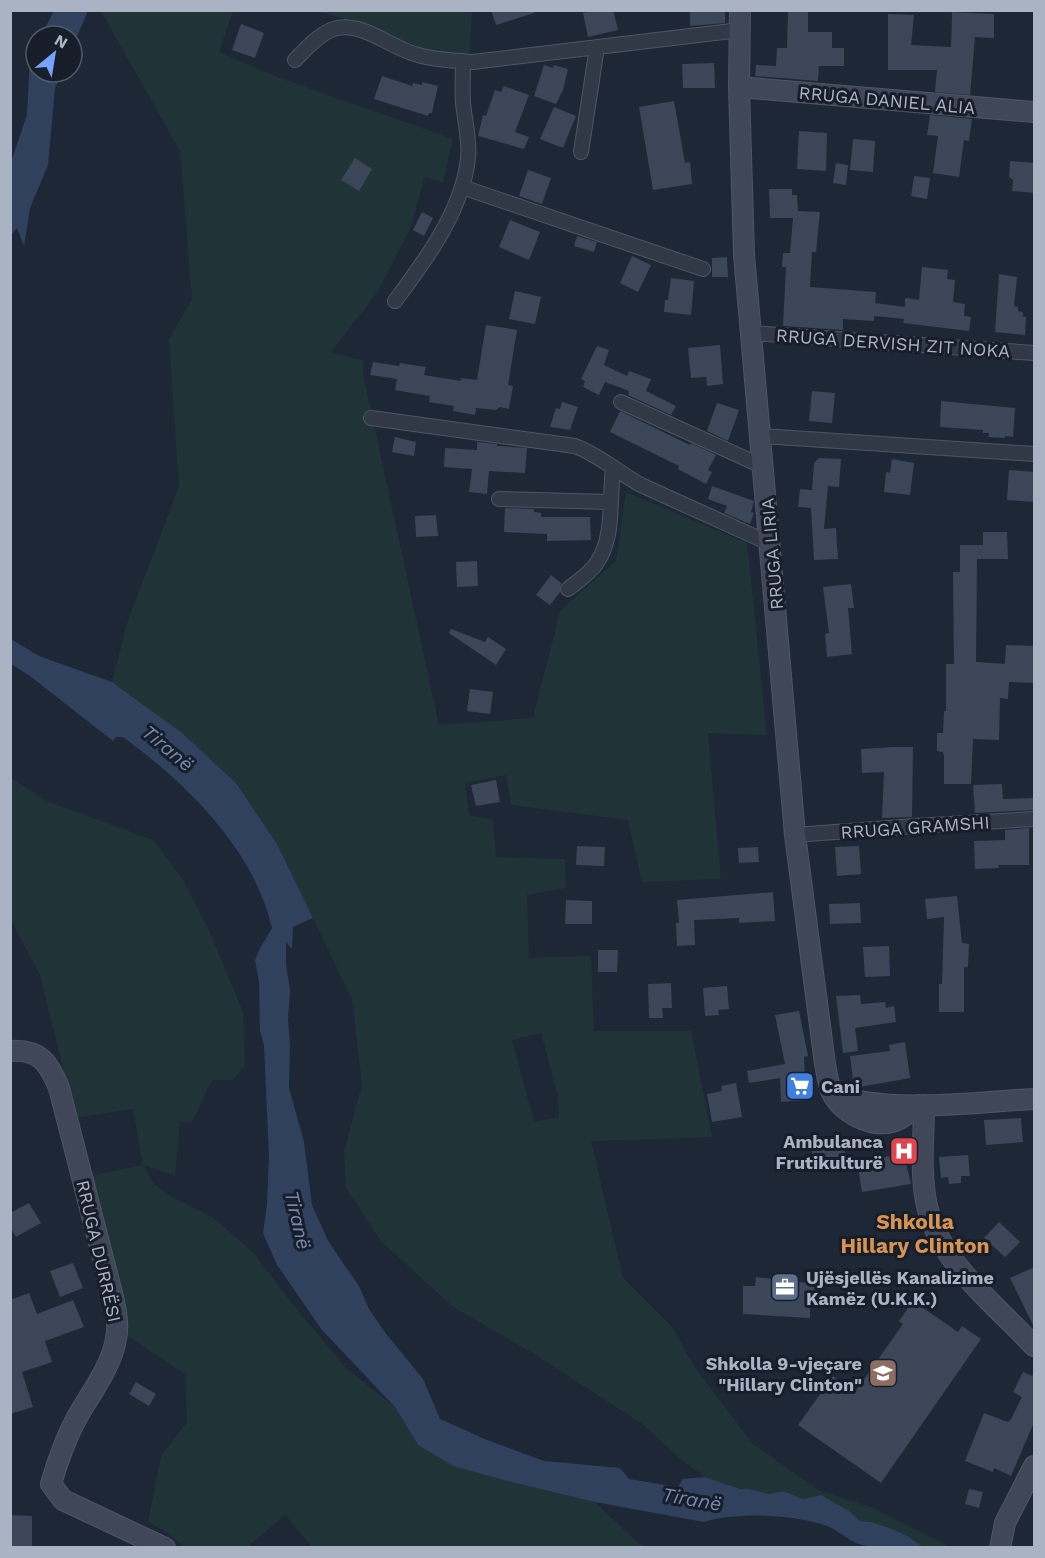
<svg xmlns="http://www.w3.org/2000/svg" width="1045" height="1558" font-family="'Work Sans',sans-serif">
  <rect width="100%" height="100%" fill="#1e2736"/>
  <path fill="#203337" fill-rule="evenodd" d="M101,11H233L219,52L280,78L453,139L443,183L425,177L410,229L377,293L331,352L364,361L363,374L439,725L533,718L560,611L616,561L626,492L747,543L767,735L708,733L721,879L642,882L628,820L511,805L506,775L465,783L469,815L493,820L496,857L565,859L566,888L527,895L529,958L591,956L594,1031H691L712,1137L591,1141L623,1278L673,1328L693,1365L752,1443L818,1490L873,1508L951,1547H923L909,1537L871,1522L860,1521L849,1511L821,1495L803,1499L783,1491L769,1494L750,1489H740L705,1477L682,1460L644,1425L533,1353L453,1307L380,1240L346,1188L344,1152L362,1084L352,999L277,844L236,783L182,733L112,682L128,620L179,487L169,339L192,299L180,151ZM541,1033L558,1096L559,1117L534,1122L512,1040Z
    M317,11H472L469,59L377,38L341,18Z
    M10,777L47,801L153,840L182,878L209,930L243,1012L245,1066L233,1080H212L192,1122H180L175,1176L144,1165L153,1183L172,1197L212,1217L254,1253L294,1306L345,1367L395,1407L418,1445L453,1466L595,1502L636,1541L646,1547H312L285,1515L247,1547H185L166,1532L148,1522L161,1456L187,1422L185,1374L128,1336L89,1176L143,1165L133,1109L75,1118L40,975L11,920Z"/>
  <path fill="#30415e" d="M54,11H88L72,48V36H41Z
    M36,46V72H62L55,88L48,165L30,208L24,246L17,228L11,235V162L27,115L30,58Z
    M11,639L39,656L112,682L182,733L236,783L277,844L313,918L293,927L292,949L286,942V965L290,990L288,1020L290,1045L289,1088L304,1142L312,1205L328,1241L359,1286L369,1309L387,1335L423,1379L440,1419L487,1440L544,1461L620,1468L629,1479L678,1487L683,1479L705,1477L740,1489H750L769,1494L783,1491L803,1499L821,1495L849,1511L860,1521L871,1522L892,1529L909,1537L923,1547C902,1548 878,1550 859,1544C847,1540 838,1530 827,1526C795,1514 736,1512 704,1522L595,1502L504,1480L453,1466L418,1445L395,1407L322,1330L277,1265L263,1233L267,1205L269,1157L264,1045L260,1031L259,982L255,960L259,950L272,928C254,849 186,783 123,737H116L113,741L30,676L11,664Z"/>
  <path fill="#3b4659" d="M491,10H533L534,13L496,25Z
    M594,10H613L618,30L588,37L583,13Z
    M690,10H725V23L690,26Z
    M788,10H808V32H832V48H844V66H819L818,81L755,76L756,65L776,66L777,48H787Z
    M952,12L994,14V38L975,37L970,95L935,92L937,70H888V14L914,15L911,45L951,47Z
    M241,24L264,33L255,58L232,50Z
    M714,63L715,88H683L682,64Z
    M544,65L553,68L554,65L568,69L563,90L556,104L534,96Z
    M382,76L412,86L413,83L422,85V82L438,86L432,113H429L428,116L374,99Z
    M504,86L529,95L515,132L529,137L524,149L478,136L483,115L486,116L495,90L501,92Z
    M674,101L685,163L690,162L692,184L653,190L639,107Z
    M554,107L576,116L563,148L540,139Z
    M930,115L972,119L969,141L964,140L959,177L933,173L938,136L927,135Z
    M799,131L827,133L826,171L797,169Z
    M853,139L875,141L873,172L850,170Z
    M355,158L372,169L359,191L341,180Z
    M1010,161L1035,163V193L1012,191L1013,180L1009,177Z
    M836,163L848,165L846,185L833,183Z
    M528,170L551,178L542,204L519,196Z
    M914,176L930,178L927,199L911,196Z
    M769,189H792V195H797L798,211L820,212L816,252H812L810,287L876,292L875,303L905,307V298L919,300L922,267L948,270L947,279L955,280L953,302L965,304L964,316L971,317L969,331L903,323L904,319L874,316V321L843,319V330L783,326L786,267H782L783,253H790L793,218H770Z
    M422,212L433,218L424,236L413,230Z
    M510,220L540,232L529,260L499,247Z
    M577,236L597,242L594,252L574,246Z
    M632,256L651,265L638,292L620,283Z
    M727,257L728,277H712V258Z
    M999,274L1017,277L1014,306L1018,307V311L1023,312V317H1026L1025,335L995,332Z
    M671,278L694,281L691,315L664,312L665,300H668Z
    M515,291L541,297L535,324L509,319Z
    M486,325L517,330L508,385L513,386L509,409L500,407L496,410L476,408L475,415L453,411L454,406L429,402L430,396L395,390L397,379L370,375L373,362L399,366L400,363L426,367L424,375L461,381V378L477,380Z
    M720,345L723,384L707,386L706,377L691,378L688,348Z
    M597,346L609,350L604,365L627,376L629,371L651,379L646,391L676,406L671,415L628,395L629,391L605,382L599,395L583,387L585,381L581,379Z
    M812,391L835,393L832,423L809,421Z
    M941,401L1015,408L1013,437L1005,436V438L988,437L989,433H983V430L940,427Z
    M562,402L578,407L570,430L550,427L556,408L560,409Z
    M717,403L739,410L728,441L707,431Z
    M620,411L690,445L691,443L716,455L708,470L712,472L706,484L678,469L679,466L610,432Z
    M395,437L416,442L414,456L392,452Z
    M477,442L497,444V446L527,448L525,473L489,471L487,494L469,492L472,469L444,467L445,448L477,450Z
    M819,458L841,459L839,487L828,486L824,529L836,528L838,559L814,560L811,508L798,507L800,489L812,490L814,463Z
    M892,459L914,463L910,495L884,492L886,472L890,473Z
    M1009,470L1035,472V502L1007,500Z
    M712,486L754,501L751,512L754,513L750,524L724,513L727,506L708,499Z
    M505,508L534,509V512L541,513V517H590L591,540L547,541V534L504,532Z
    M436,515L438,536L416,537L415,516Z
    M983,532H1007L1008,559H977L976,662L1005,664L1006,645L1035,646V683L1009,682L1008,699L1000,698L999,740L973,739L971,784H944V756L943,752L937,751V733H943L944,711H946V664H954L953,572H960V545H983Z
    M477,561L478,586L457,587L456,562Z
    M551,575L561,583L560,592L550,605L536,595Z
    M851,584L854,608H848L852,654L827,657L825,634L829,633L823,587Z
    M451,629L485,642L488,637L506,649L496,665L449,633Z
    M470,689L493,692L490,714L467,711Z
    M894,747H913L912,817L882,818L884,772L862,773L861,749Z
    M496,780L500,802L476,806L471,785Z
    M1002,784L1003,799L1035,798V810L975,813L973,785Z
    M1029,828V865H998L999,868L975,869L974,841L1005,840V830Z
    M577,846L605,847L604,866L576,865Z
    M859,846L861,874L837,876L835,847Z
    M758,847L759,862L739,863L738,848Z
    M773,892L775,921L739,923V918L694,920L695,945L677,946L676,923H679L677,900Z
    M957,896L962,943L969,944L968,967H964V1012H939V984H942L944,917L927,919L925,899Z
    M566,900L592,901V924H565Z
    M860,903L861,923L830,924L829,904Z
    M889,946L890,976L865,977L863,947Z
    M598,950H618L617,972H598Z
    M671,983L672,1008H662L663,1018H649L648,984Z
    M727,986L729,1009L718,1010L719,1015L705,1016L703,988Z
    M860,995L861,1004L885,1002L886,1008L894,1006L896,1022L855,1028L858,1051L843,1053L836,996Z
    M799,1011L808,1056L804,1057L806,1100L781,1102L780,1078L749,1083L747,1071L785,1064L775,1015Z
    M905,1042L910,1078L854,1088L850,1056L890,1051L889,1045Z
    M736,1083L742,1117L712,1122L707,1094L722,1091L721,1086Z
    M1021,1118L1023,1142L986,1145L984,1120Z
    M906,1137L911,1145V1161L906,1163L911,1184L862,1192L857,1162L895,1155L890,1147Z
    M844,1138L846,1163L813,1166L811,1141Z
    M968,1155L970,1176H961V1183L949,1184L948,1177L941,1178L939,1157Z
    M29,1203L41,1223L16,1237L10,1227V1213Z
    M999,1222L1020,1242L1005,1257L984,1238Z
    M73,1263L83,1288L60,1297L50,1271Z
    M1035,1267V1329L1010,1278Z
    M756,1277L818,1284L819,1303L810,1302V1318L743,1314V1286H755Z
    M29,1293L37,1314L73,1300L84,1327L45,1341L52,1362L22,1372L33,1407L10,1414V1300Z
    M913,1301L958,1332L962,1326L981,1339L881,1483L798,1425L833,1376L855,1392L903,1324L899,1321Z
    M1023,1372L1032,1376L1035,1372V1420L1011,1476L994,1468L993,1472L965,1461L984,1413L1008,1422L1011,1419L1022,1397L1013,1392Z
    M136,1382L156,1394L149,1406L129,1394Z
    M969,1489L983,1492L979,1508L965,1504Z
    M10,1515L32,1516V1546H10Z"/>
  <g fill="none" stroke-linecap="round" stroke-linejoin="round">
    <g stroke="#4e5665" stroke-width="16">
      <path id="street" d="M295,60C305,50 317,36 331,30C360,18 391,49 418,55C436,60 455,61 473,62L740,30
        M581,152L597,47
        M462,187L703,269
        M395,301C425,261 463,210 468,158C470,140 465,122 463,103C462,89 463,75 463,61
        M751,333L1034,353
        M621,402L764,467
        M371,418L575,446C599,455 619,473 641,485L771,544
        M761,436L1034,454
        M499,499L610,502
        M568,589C577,582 589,574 596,564C615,538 609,500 613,468
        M795,835L915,826L1034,819"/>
    </g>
    <g stroke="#4e5665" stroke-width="22">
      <path id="secondary" d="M740,10L739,87L744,255L795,835L825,1064C827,1073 828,1083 831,1091C841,1113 872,1129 895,1121C904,1118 911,1111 918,1105
        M739,87L1034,112
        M10,1051C40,1049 49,1063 59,1088L113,1297C116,1311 119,1325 116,1339C111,1369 88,1396 74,1423C64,1443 57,1463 51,1484L63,1500L165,1548
        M834,1095C894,1114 972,1102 1034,1099
        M924,1105C924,1136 920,1170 926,1201C937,1261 995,1304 1034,1346
        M1000,1548L1005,1523L1034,1466"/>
    </g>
    <use href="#street" stroke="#313946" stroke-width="14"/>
    <use href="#secondary" stroke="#3f4759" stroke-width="20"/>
  </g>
  <defs>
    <g id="supermarket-square" transform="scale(1.5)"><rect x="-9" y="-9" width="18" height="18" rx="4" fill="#3f7fe0" stroke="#171e2a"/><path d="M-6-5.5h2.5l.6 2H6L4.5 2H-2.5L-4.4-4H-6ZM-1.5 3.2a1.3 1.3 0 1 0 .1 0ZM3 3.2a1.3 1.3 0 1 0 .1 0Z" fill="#fff"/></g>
    <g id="hospital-square" transform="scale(1.5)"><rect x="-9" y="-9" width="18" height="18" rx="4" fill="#e0444e" stroke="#171e2a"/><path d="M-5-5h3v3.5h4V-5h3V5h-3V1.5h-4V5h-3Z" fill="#fff"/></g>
    <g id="office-square" transform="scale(1.5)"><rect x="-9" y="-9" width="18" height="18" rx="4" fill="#5c6f8a" stroke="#171e2a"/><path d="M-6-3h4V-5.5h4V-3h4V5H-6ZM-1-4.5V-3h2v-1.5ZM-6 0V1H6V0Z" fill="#fff"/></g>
    <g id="school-square" transform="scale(1.5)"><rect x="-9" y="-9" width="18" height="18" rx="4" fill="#8d6e63" stroke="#171e2a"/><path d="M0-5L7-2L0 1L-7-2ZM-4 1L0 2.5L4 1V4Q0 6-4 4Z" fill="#fff"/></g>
  </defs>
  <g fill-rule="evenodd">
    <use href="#supermarket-square" x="800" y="1086"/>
    <use href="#hospital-square" x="904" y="1151"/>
    <use href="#office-square" x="785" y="1287"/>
    <use href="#school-square" x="883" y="1373"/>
  </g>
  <g text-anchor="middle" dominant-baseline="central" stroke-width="6" stroke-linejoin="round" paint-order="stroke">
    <g font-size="18" fill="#aab3c4" stroke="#171e2a">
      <text transform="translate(887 100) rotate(5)">RRUGA DANIEL ALIA</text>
      <text transform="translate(893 343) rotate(4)">RRUGA DERVISH ZIT NOKA</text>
      <text transform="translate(772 554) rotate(-95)">RRUGA LIRIA</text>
      <text transform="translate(915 827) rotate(-4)">RRUGA GRAMSHI</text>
      <text transform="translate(99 1251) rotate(77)">RRUGA DURRËSI</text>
    </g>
    <g font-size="18" font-weight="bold" fill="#aab3c4" stroke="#171e2a" text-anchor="start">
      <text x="821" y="1086">Cani</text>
      <text x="883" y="1141" text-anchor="end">Ambulanca<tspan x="883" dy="21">Frutikulturë</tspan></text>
      <text x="806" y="1277">Ujësjellës Kanalizime<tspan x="806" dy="21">Kamëz (U.K.K.)</tspan></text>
      <text x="862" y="1363" text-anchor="end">Shkolla 9-vjeçare<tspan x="862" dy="21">"Hillary Clinton"</tspan></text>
    </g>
    <g font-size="20" font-style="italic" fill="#7188ae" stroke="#171e2a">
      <text transform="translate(168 748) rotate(40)">Tiranë</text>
      <text transform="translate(298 1220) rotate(77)">Tiranë</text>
      <text transform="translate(692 1499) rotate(10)">Tiranë</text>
    </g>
    <g font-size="21" font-weight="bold" fill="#d79352" stroke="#171e2a">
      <text x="915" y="1221">Shkolla<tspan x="915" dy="24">Hillary Clinton</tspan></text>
    </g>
  </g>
  <rect width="1045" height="1558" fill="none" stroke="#aab3c4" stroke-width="24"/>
  <g transform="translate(54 54) rotate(30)"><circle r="28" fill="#171e2a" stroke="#525a68" stroke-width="1.5"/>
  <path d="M0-4.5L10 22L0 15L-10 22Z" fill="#77a3fc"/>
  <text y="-9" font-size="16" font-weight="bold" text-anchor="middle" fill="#aab3c4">N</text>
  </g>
</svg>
